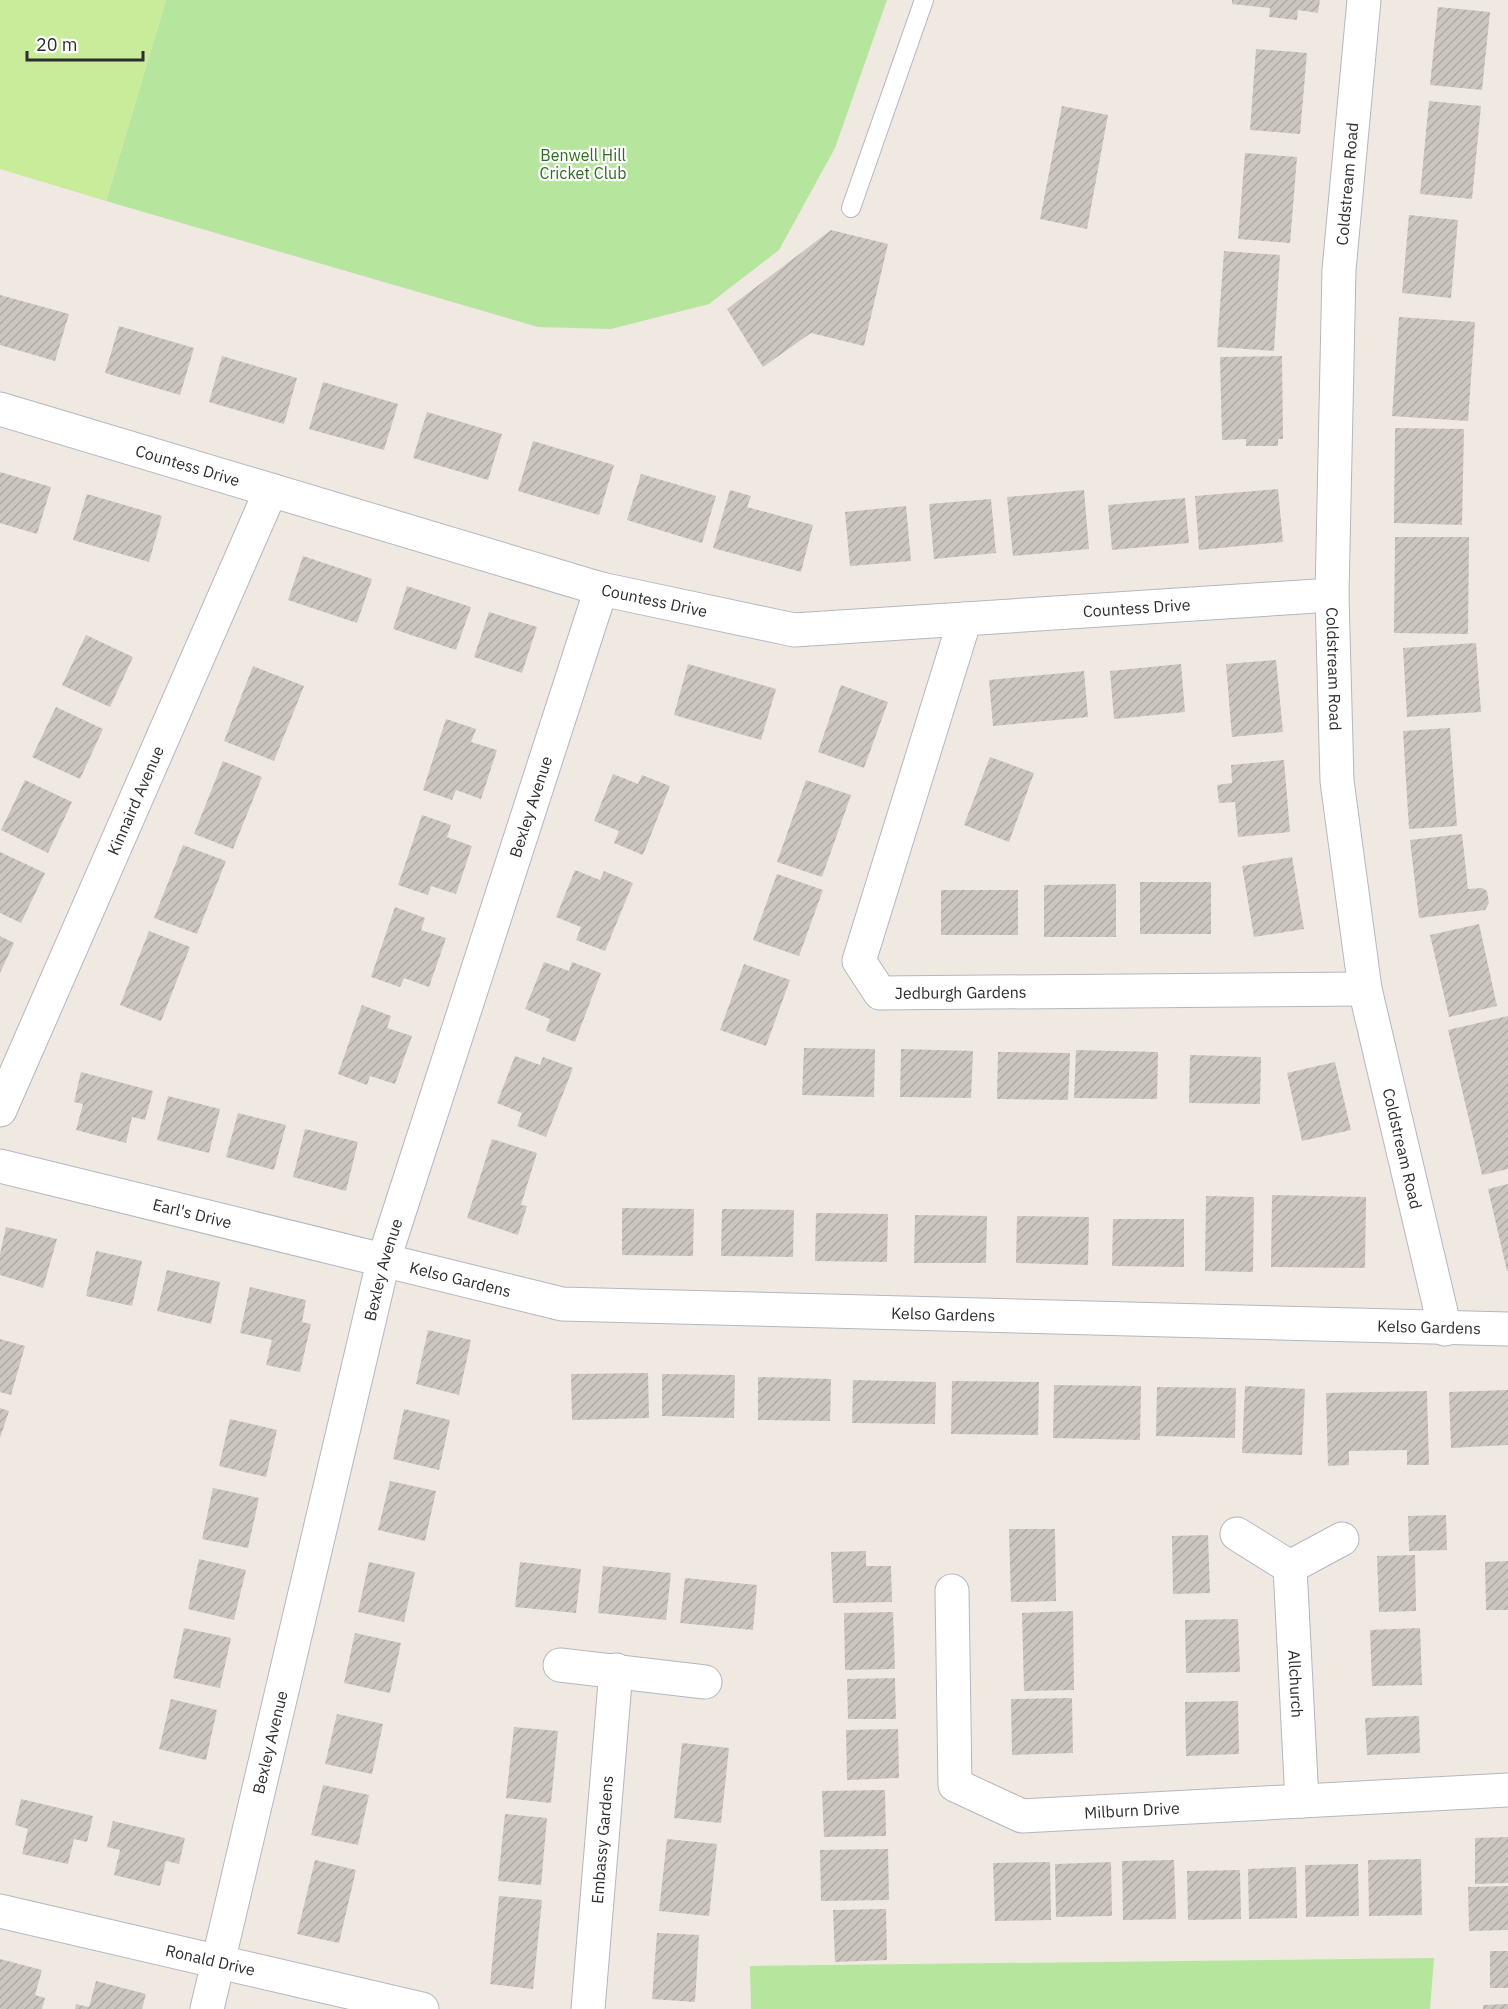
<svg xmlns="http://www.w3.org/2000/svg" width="1508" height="2009" font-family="'IBM Plex Sans',sans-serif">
  <defs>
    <pattern id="building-hatch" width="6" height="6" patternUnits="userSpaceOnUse" patternTransform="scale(1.5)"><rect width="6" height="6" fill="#cbc7bf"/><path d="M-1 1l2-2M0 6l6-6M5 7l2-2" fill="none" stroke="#afaba4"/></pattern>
  </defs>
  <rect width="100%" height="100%" fill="#efe9e1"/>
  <path fill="#b6e59e" d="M166,0H887L835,148L779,250L709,304L611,329L538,327L106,201Z
    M1434,1958L1430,2009H751L750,1966Z"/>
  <path fill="#c9ec9a" d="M0,0H166L106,201L0,169Z"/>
  <path fill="url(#building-hatch)" d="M1232,0H1320L1318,13L1298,10L1297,20L1269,17L1270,8L1232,4Z
    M1438,7L1490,12L1482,90L1430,85Z
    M1256,49L1307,53L1300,134L1250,130Z
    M1429,101L1481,106L1472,199L1420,194Z
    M1062,106L1108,115L1087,229L1040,219Z
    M1245,153L1297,157L1290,243L1238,239Z
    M1409,215L1458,220L1451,298L1402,293Z
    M831,230L888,244L864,346L811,333L763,367L727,309Z
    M1224,251L1280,255L1274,351L1217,347Z
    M0,295L69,314L55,361L0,345Z
    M1399,317L1475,322L1468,421L1392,416Z
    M119,326L194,348L180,395L105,373Z
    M222,356L297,378L284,424L209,402Z
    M1282,356L1283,439H1278V446H1246V439L1222,440L1220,357Z
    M323,382L398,404L384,450L309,429Z
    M427,412L502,434L488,480L413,458Z
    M1395,428L1464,429L1462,525L1394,523Z
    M533,441L614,465L599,515L518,491Z
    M0,472L51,487L37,534L0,523Z
    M641,474L716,496L702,543L627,520Z
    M1278,489L1283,542L1199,550L1195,496Z
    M730,490L751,496L747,507L813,525L801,572L713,548Z
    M1084,490L1089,549L1013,556L1007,497Z
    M87,494L162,516L149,562L73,540Z
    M1185,498L1189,543L1112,550L1108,505Z
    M991,499L996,553L934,559L929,504Z
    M906,506L911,561L850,566L845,512Z
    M1395,537H1469L1468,634L1394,633Z
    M303,556L372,579L357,623L288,600Z
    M407,586L471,607L456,650L393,629Z
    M489,612L537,627L522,673L474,657Z
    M86,635L133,657L110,707L62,685Z
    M1476,643L1481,712L1407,717L1403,648Z
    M1276,660L1283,732L1232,737L1226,664Z
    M688,664L776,689L761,740L674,715Z
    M1181,664L1185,712L1114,719L1110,671Z
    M253,666L304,686L274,761L224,741Z
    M1084,671L1088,717L993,726L989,680Z
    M841,685L888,702L864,768L818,752Z
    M56,707L103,729L80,779L32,757Z
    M446,719L476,729L471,742L497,750L481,799L456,790L452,800L423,790Z
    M1450,728L1457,826L1409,829L1403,731Z
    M990,757L1034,773L1009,842L964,825Z
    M1284,760L1290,832L1238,837L1235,802L1219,803L1217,785L1232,783L1231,765Z
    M223,761L262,777L233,849L194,834Z
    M613,774L638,784L642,775L670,786L643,855L614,843L619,831L594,821Z
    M25,780L72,802L48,853L1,830Z
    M806,780L851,795L822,877L777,862Z
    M422,815L451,825L447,837L472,846L456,894L431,886L428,895L398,885Z
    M1462,834L1468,889L1482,888L1487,891L1489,903L1485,910L1419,918L1410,840Z
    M183,845L226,861L197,934L154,918Z
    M0,852L45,873L21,923L0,913Z
    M1292,857L1304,929L1254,937L1242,866Z
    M575,870L600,880L604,871L633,883L605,951L576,940L581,927L556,917Z
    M777,874L823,890L799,956L753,940Z
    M1140,882H1211V934H1140Z
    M1116,884V937H1044V885Z
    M941,890H1018V935H941Z
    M395,907L425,918L421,930L446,938L429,987L404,978L400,987L371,977Z
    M1479,924L1497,1006L1449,1017L1430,935Z
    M149,931L190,947L161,1021L120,1005Z
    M0,936L14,943L0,973Z
    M544,962L569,971L572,962L601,973L575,1042L546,1031L550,1019L525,1009Z
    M744,964L790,980L766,1046L720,1030Z
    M362,1005L391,1016L387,1028L412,1036L395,1084L370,1076L367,1085L338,1074Z
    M1508,1016V1169L1482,1175L1448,1030Z
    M804,1048L875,1049L874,1097L802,1095Z
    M901,1049L973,1051L971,1098L900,1097Z
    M1076,1050L1158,1052L1157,1099L1074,1098Z
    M998,1052L1070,1053L1068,1100L997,1099Z
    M1190,1055L1261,1057L1260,1104L1189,1103Z
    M515,1056L540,1065L543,1057L573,1068L546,1137L517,1126L522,1113L497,1103Z
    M1335,1062L1351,1130L1302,1141L1287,1073Z
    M81,1072L153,1091L145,1120L132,1117L126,1143L76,1130L83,1104L74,1102Z
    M168,1096L220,1109L209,1153L157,1140Z
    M238,1113L286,1125L274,1170L226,1157Z
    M305,1129L358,1142L346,1191L293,1177Z
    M492,1139L537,1153L521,1205L527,1206L518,1235L467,1218Z
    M1508,1184V1271H1507L1488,1189Z
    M1272,1195L1366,1197L1365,1268L1271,1267Z
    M1206,1196L1254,1197L1253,1272L1205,1271Z
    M622,1208L694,1209L693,1256L622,1255Z
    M722,1209L794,1210L793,1257L721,1256Z
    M816,1213L888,1214L887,1262L815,1261Z
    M915,1215L987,1216L986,1263H914Z
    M1017,1216L1089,1217L1088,1265L1016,1263Z
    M1113,1219H1184V1267L1112,1266Z
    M6,1227L57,1239L43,1288L0,1275V1254Z
    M96,1251L142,1261L132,1306L86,1296Z
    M167,1270L220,1282L211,1324L157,1311Z
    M250,1287L306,1300L302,1322L311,1324L300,1372L266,1365L272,1340L240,1333Z
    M428,1330L471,1340L459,1395L416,1384Z
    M0,1339L25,1346L11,1395L0,1392Z
    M648,1373L649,1418L572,1420L571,1374Z
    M662,1374L735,1375L734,1418L662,1416Z
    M758,1377L831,1379L830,1421L758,1420Z
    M853,1380L936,1382L935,1424L852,1423Z
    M952,1381L1039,1382L1038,1435L951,1434Z
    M1054,1385L1141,1386L1140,1440L1053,1438Z
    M1245,1386L1305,1389L1302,1455L1242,1453Z
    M1157,1387L1236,1388L1235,1438L1156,1436Z
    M1508,1390V1445L1451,1448L1449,1392Z
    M1427,1391L1429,1465H1407V1450L1349,1451V1465L1328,1466L1326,1393Z
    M0,1408L9,1411L0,1438Z
    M404,1409L450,1420L439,1470L393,1459Z
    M230,1419L277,1430L266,1477L219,1466Z
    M390,1481L436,1491L425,1541L378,1530Z
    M213,1488L259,1498L248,1548L202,1539Z
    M1446,1515L1447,1550L1409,1551L1408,1516Z
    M1009,1529H1055L1056,1601L1011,1602Z
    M1208,1535L1210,1593L1173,1594L1172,1536Z
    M866,1551V1566H891L892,1602L833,1603L831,1552Z
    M1415,1555L1416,1611L1379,1612L1377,1556Z
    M199,1559L246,1570L234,1620L188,1609Z
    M1508,1561V1610H1486L1485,1562Z
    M369,1562L415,1572L404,1622L358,1612Z
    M520,1562L581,1569L576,1613L515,1607Z
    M603,1566L671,1573L666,1620L598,1613Z
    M685,1578L757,1585L753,1630L680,1623Z
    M1073,1611L1074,1690L1024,1691L1022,1613Z
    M893,1612L895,1669L845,1670L844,1613Z
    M1238,1619L1240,1672L1186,1673L1185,1620Z
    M184,1628L231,1638L220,1688L173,1678Z
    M1420,1628L1422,1685L1372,1686L1370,1630Z
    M355,1633L401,1643L390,1693L344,1683Z
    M895,1678L896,1719H848L847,1679Z
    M1072,1698L1073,1753L1012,1755L1011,1699Z
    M171,1699L217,1710L206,1760L159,1749Z
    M1238,1701L1239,1754L1186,1756L1185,1702Z
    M337,1714L383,1724L372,1774L325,1764Z
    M1419,1716L1420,1753L1367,1755L1365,1718Z
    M514,1727L558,1731L551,1803L506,1798Z
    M898,1729L899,1778L847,1780L846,1730Z
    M682,1743L729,1748L721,1823L674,1818Z
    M323,1785L369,1795L358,1845L311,1835Z
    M885,1790L886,1836L824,1837L822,1791Z
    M21,1799L93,1816L87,1842L74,1839L68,1864L22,1854L28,1829L15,1825Z
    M505,1814L547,1818L541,1885L498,1881Z
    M113,1821L185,1838L179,1864L166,1861L160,1886L114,1875L120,1850L107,1847Z
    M1508,1837V1883L1475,1884V1838Z
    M667,1839L717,1844L709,1916L659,1911Z
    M888,1849L889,1900L821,1901L820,1850Z
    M1421,1859L1422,1915L1369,1916L1368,1860Z
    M315,1860L356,1870L339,1943L297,1934Z
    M1174,1860L1176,1919L1123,1920L1122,1861Z
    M1050,1862L1051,1920L995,1921L993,1863Z
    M1111,1862L1112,1916L1056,1917L1055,1864Z
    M1358,1864L1359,1916L1306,1917L1305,1865Z
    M1296,1867L1297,1918L1249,1919L1248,1869Z
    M1240,1870L1241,1919L1188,1920L1187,1871Z
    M1508,1886V1930L1469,1931L1468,1887Z
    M499,1896L542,1900L533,1989L490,1984Z
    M886,1909L887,1960L835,1962L833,1910Z
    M657,1933L699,1935L695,2002L652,1999Z
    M1490,1951H1508V1988H1490Z
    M0,1959L42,1970L35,1995L45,1998L42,2009H0Z
    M96,1981L146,1994L142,2009H75L76,2004L89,2007Z
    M1508,2004V2009H1483V2005Z"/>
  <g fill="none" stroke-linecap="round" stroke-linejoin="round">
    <g stroke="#b4b7c1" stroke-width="20">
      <path id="service" d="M851,208L924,0"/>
    </g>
    <g stroke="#b4b7c1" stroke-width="35">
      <g id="minor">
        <path id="s1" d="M1364,0L1339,270L1332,595L1337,781L1365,989L1445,1329"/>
        <path id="s2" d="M0,409L601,589L794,630L1332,595"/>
        <path id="s3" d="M965,619L859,961L880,993L1365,989"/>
        <path id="s4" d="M0,1110L271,490"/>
        <path id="s5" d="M0,1166L562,1304L1508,1329"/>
        <path d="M1237,1534L1290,1567L1342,1539"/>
        <path id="s6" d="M1290,1567L1302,1801"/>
        <path id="s7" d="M952,1591L955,1785L1022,1816L1508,1790"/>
        <path d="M560,1665L705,1682"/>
        <path id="s8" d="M0,1911L422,2009"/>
        <path id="s9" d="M207,2009L383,1262L601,589"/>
        <path id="s10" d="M588,2009L616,1670"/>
      </g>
    </g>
    <use href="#service" stroke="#fff" stroke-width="18"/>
    <use href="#minor" stroke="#fff" stroke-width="33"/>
  </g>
  <g text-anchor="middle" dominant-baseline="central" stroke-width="4.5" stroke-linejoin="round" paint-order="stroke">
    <g font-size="16" fill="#2c6e1b" stroke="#fff">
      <text x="583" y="155">Benwell Hill<tspan x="583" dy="18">Cricket Club</tspan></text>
    </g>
    <g font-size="16" fill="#2e2e2e" stroke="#fff">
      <text transform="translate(1347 184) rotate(-85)">Coldstream Road</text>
      <text stroke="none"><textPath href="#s2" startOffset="196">Countess Drive</textPath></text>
      <text stroke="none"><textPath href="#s2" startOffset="682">Countess Drive</textPath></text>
      <text stroke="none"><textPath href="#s2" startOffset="1168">Countess Drive</textPath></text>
      <text stroke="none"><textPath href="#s1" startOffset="670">Coldstream Road</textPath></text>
      <text stroke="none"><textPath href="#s4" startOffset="338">Kinnaird Avenue</textPath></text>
      <text stroke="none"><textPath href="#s9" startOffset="1246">Bexley Avenue</textPath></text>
      <text stroke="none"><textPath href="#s3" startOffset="477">Jedburgh Gardens</textPath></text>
      <text stroke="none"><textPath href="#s1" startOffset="1156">Coldstream Road</textPath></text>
      <text stroke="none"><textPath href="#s5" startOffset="198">Earl's Drive</textPath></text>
      <text stroke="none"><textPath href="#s9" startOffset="760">Bexley Avenue</textPath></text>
      <text stroke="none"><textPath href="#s5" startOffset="474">Kelso Gardens</textPath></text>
      <text stroke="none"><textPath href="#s5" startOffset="960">Kelso Gardens</textPath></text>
      <text stroke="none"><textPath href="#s5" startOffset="1446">Kelso Gardens</textPath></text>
      <text stroke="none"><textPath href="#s6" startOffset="117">Allchurch</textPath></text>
      <text stroke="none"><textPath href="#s9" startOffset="274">Bexley Avenue</textPath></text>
      <text stroke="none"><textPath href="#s7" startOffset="378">Milburn Drive</textPath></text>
      <text stroke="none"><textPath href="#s10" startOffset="170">Embassy Gardens</textPath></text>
      <text stroke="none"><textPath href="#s8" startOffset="216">Ronald Drive</textPath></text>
    </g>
  </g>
  <path d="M27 51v9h116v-9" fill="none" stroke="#2e2e2e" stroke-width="3"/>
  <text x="36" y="51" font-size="18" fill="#2e2e2e" stroke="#ffffff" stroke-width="4.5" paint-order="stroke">20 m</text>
</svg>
